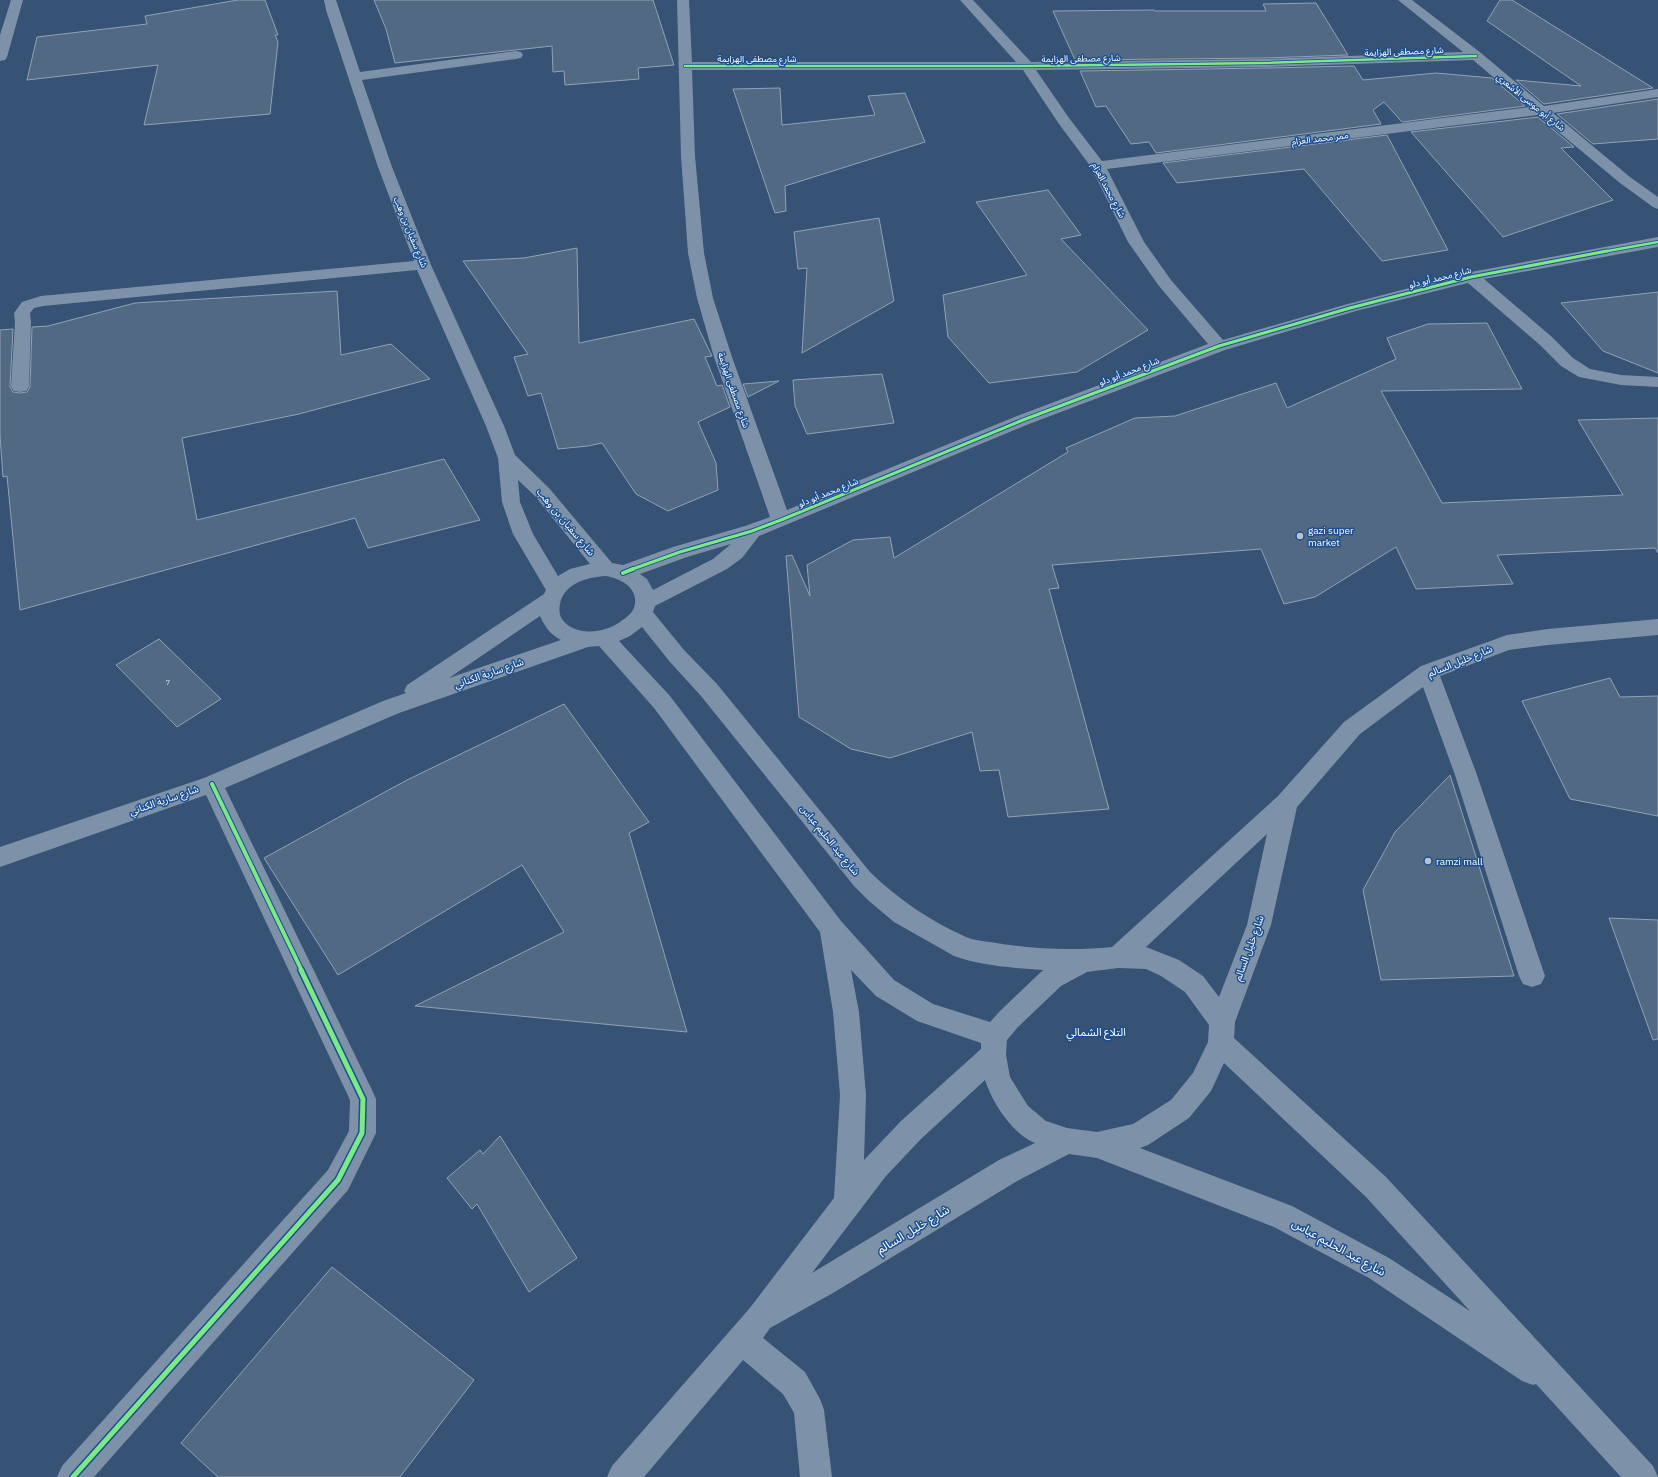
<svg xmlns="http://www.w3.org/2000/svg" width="1658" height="1477" font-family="'IBM Plex Sans','Noto Sans Arabic',sans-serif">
  <rect width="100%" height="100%" fill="#365274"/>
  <path fill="#526984" stroke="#92a2b6" d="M238,0H265L278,35H275L278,42L270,114L144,125L158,65L27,80L37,37L147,24L145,16Z
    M374,0H653L674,65L638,68L639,79L565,85L564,71L553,72L552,46L395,63L386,29Z
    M1500,0H1512L1653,88L1544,104L1516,80L1581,86L1487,21Z
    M1316,3L1348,55L1265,58L1075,60L1053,11L1154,10L1155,11H1266L1263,4Z
    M1354,66L1363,80L1436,73L1492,78L1525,106L1402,122L1384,102L1373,110L1381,124L1156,153L1149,142L1131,144L1106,106L1096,107L1080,71L1265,68Z
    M780,88L782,125L875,115L868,96L905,93L925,142L785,186L786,211L775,213L733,89Z
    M1658,99V139L1593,144L1557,114Z
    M1538,117L1574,147L1561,148L1613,200L1503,237L1411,132Z
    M1387,135L1448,250L1382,261L1304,169L1177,183L1163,163Z
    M1048,190L1081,235L1061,239L1148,330L1077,372L989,383L948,337L943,295L1027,275L976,202Z
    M879,218L894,301L802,353L807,268L798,269L794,232Z
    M577,248L579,343L694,319L712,356L705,357L717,386L722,385L730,407L698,422L716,463L718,490L668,511L636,494L602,443L588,446L558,449L541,393L528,396L514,357L528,354L463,261L524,258Z
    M337,291L341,355L391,344L430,379L299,414L182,438L197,520L444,459L480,520L368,548L355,518L20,610L7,476L3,477L0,435V330L13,329L10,387L13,392L20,393L27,392L30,387L32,327L48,326L135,303Z
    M1658,292V373L1603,351L1561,303Z
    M1487,323L1522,389L1381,391L1442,503L1623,495L1578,420L1658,418V553L1655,548L1497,555L1513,584L1416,589L1396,547L1315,597L1284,604L1261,549L1052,565L1059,588L1049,589L1109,809L1008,817L999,770L980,771L972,732L890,758L851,749L799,717L786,556L792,555L810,596L807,565L853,540L890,537L894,558L1068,452L1066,448L1135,418L1175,416L1276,383L1287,408L1396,359L1387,338L1428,324Z
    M882,374L894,423L807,434L795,406L793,380Z
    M779,381L748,397L743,384Z
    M159,639L221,699L177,727L116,665Z
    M1610,678L1620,697L1658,696V816L1570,799L1522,701Z
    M564,704L649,822L629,833L687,1032L415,1006L564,932L522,865L338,975L264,858L407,780Z
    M1450,775L1514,976L1381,980L1363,890L1395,832Z
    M1609,918L1658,920V1039L1653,1040Z
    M500,1136L577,1258L529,1292L477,1204L472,1209L447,1178L480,1150L483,1154Z
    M332,1267L474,1380L400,1477H218L181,1443Z"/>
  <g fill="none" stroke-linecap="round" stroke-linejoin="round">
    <path fill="#7d92a8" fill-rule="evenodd" d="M11,0H23L7,57L5,60L0,61V35Z
      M324,0H336L360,72L516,51L521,52L523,55L521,58L516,59L362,80L392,167L431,265L504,426L515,455L549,488L612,563L623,565L673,547L745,526L770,517L714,357L697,298L688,253L681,156L677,0H689L692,62H1016L960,0H973L1031,62L1265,59L1463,52L1398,0H1412L1481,53L1544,106L1658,89V97L1553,113L1630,177L1658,197V209L1653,207L1620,183L1538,115L1107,169L1144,242L1171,280L1223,340L1344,305L1471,272L1658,237V247L1484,279L1552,337L1573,358L1590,369L1621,375L1658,377V387L1621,385L1579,377L1561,366L1540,345L1468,283L1356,311L1225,350L1029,424L759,536L742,558L727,569L655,606L653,612L684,650L717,684L870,872C898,899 930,921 966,937C973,940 982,941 990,942C1030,949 1072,951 1112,947L1278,796L1344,722L1421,666L1507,635L1548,629L1658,619V635L1548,645L1509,650L1440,676L1477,775L1545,976L1541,984L1532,987L1523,984L1519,976L1455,775L1423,687L1360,734L1297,807L1271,925L1235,1022L1234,1038L1386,1177L1653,1466L1658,1477H1621L1536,1384L1533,1385L1522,1381L1369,1278L1274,1227L1097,1158L1069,1154L1019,1180L833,1293L770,1328L763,1338L805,1372L820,1399L824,1410L832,1477H800L794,1413L783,1394L743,1360L644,1477H607L612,1466L749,1309L834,1198L840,1095L833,1012L820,932L654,708L599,646L588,647L399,713L225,788L372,1090L376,1099V1133L348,1190L94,1477H57L62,1466L328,1170L349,1131L350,1100L206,795L0,867V847L204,778L383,701L406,693L404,691L407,685L544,594L546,590L513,534L502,502L498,458L486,426L417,270L43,306L34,308L30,313L31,322L29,387L26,391L20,392L14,391L11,387L15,322L14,313L22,302L41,296L414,261L378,167L326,10ZM1473,60L1529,107L1102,161L1069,118L1036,70L1265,67ZM692,70H1023L1059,124L1091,167L1128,242L1159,286L1208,344L1017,416L787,510L732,357L713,298L704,253L695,156ZM518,480L535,496L590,564L570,569L558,576L533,534L520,502ZM731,544L713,559L653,590L647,579L640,574L687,557ZM606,576C621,579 637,587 635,604C634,612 627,617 620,622C605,633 574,637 562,619C559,615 559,608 560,604C564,583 588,577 606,576ZM540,616C545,627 550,634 561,640L449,678ZM642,627L670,662L701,696L854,886L869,901L894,922L954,956C982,966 1014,968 1043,970L1000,1011L990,1022L933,1004L894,980L841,921L670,696L619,641L630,636ZM1267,834L1247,925L1219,997L1203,976L1179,960L1146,947ZM1118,968L1146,969L1161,976L1185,992L1209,1025L1208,1042L1193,1073L1171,1100L1133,1124L1097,1132L1067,1128L1046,1121L1028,1106L1010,1077L1006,1055L1007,1040L1018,1027L1061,986L1087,972ZM851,970L876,996L917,1021L981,1043V1049L901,1121L864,1160L866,1095L859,1012ZM1224,1063L1366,1197L1470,1311L1389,1258L1292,1206L1140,1148L1148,1145L1189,1118L1211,1091ZM985,1080C992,1102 1012,1134 1035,1143L999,1160L812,1273L886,1176L921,1139Z"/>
    <g stroke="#1b4f8f" stroke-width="4">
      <path id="cycleway-far3" d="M685,66H1027L1265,63L1476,56
        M1602,252L1658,242"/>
    </g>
    <g stroke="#1b4f8f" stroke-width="5">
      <path id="cycleway-far2" d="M630,570L680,552L752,531L781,520L1023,420L1219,346L1350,308L1471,277L1607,251"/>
    </g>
    <g stroke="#1b4f8f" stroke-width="6">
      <path id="cycleway-far1" d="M623,573L633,569
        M212,784L302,971"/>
    </g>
    <g stroke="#1b4f8f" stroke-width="8">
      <path id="cycleway" d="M73,1477L338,1180L362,1133L363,1099L301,970"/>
    </g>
    <use href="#cycleway-far3" stroke="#7ce984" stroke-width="2.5"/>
    <use href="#cycleway-far2" stroke="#7ce984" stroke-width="3"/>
    <use href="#cycleway-far1" stroke="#7ce984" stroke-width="4"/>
    <use href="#cycleway" stroke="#7ce984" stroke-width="5"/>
  </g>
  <g fill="#b9c2ce" stroke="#1b4f8f" stroke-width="1.5">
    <circle cx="1300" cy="536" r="4"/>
    <circle cx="1428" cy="861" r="4"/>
  </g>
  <g text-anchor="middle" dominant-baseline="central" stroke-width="3" stroke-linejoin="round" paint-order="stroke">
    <g font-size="8" fill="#d4dae0">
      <text x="168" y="682">7</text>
    </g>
    <g font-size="9" fill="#fff" stroke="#1b4f8f">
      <text transform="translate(1404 51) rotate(-2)">شارع مصطفى الهزايمة</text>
      <text x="757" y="58">شارع مصطفى الهزايمة</text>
      <text transform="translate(1081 58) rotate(-1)">شارع مصطفى الهزايمة</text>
      <text transform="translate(1531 102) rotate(39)">شارع أبو موسى الأشعري</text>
      <text transform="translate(1320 138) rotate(-7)">ممر محمد العزام</text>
      <text transform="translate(1109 190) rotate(62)">شارع محمد العزام</text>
      <text transform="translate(411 232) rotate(68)">شارع سفيان بن وهب</text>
      <text transform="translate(1440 277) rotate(-14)">شارع محمد أبو دلو</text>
      <text transform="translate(1129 371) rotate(-21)">شارع محمد أبو دلو</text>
      <text transform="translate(734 390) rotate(71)">شارع مصطفى الهزايمة</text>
      <text transform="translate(828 492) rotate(-22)">شارع محمد أبو دلو</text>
    </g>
    <g font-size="10" fill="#fff" stroke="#1b4f8f">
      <text transform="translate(566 522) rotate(50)">شارع سفيان بن وهب</text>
      <text transform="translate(1460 661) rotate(-22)">شارع خليل السالم</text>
      <text transform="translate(489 673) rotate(-19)">شارع سارية الكناني</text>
      <text transform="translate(164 800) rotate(-19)">شارع سارية الكناني</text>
      <text transform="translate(830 840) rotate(51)">شارع عبد الحليم عباس</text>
      <text transform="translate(1249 948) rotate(-70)">شارع خليل السالم</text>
    </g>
    <g font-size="10" fill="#fff" stroke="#1b4f8f" text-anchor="start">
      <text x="1308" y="530">gazi super<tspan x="1308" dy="12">market</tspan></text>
      <text x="1436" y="861">ramzi mall</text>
    </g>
    <g font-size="11" fill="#fff" stroke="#1b4f8f">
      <text x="1096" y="1032">التلاع الشمالي</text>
    </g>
    <g font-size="12" fill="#fff" stroke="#1b4f8f">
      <text transform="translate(913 1229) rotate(-31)">شارع خليل السالم</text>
      <text transform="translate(1339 1247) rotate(29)">شارع عبد الحليم عباس</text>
    </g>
  </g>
</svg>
